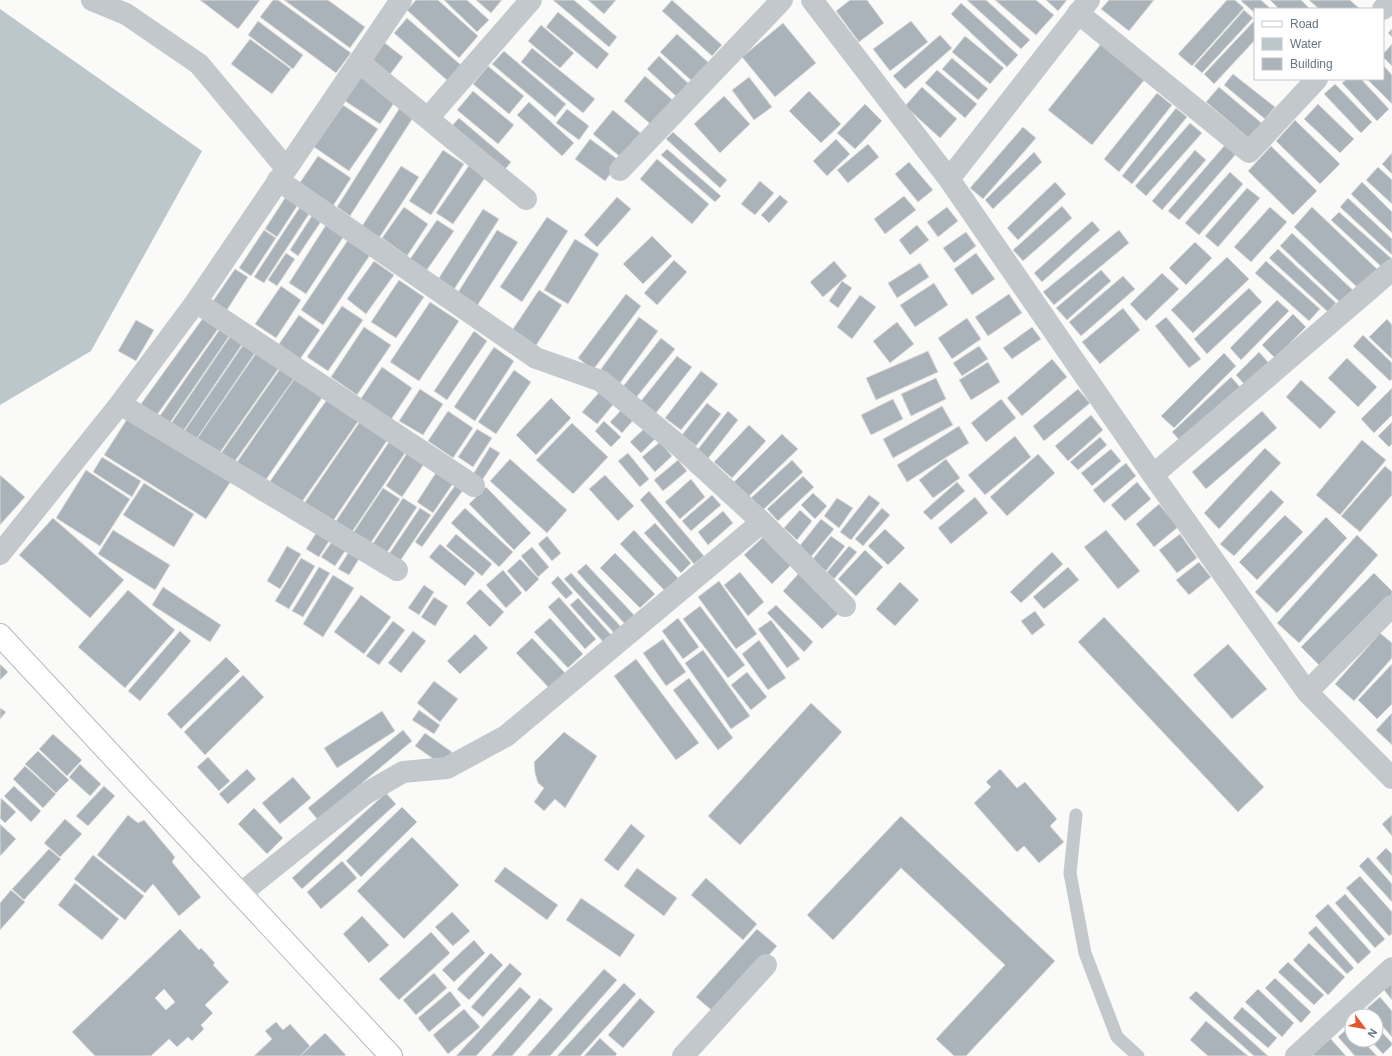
<svg xmlns="http://www.w3.org/2000/svg" width="1392" height="1056" font-family="Helvetica,sans-serif">
  <rect width="100%" height="100%" fill="#fafaf8"/>
  <path fill="#bbc7cb" d="M0,9L202,151L91,351L0,405Z"/>
  <path fill="#aab3b9" stroke="#dcdcda" fill-rule="evenodd" d="M200,0H260L238,29Z
    M273,0H278L351,53L336,73L260,17Z
    M284,0H328L365,27L350,48Z
    M416,0H438L478,36L459,58L407,10Z
    M444,0H467L489,20L477,32Z
    M476,0H502L491,13Z
    M553,0H574L617,37L609,47Z
    M588,0H616L604,14Z
    M672,0L722,45L712,56L662,11Z
    M850,0H867L884,23L859,42L836,11Z
    M967,0H986L1030,40L1021,49Z
    M995,0H1036L1054,15L1036,35Z
    M1046,0H1067L1058,11Z
    M1109,0H1154L1129,31L1101,9Z
    M1227,0H1235L1244,8L1192,66L1178,54Z
    M1242,0H1261L1271,9H1255V13L1241,1Z
    M1270,0H1301L1310,9H1279Z
    M1309,0H1350L1360,9H1319Z
    M961,3L1018,55L1007,67L951,14Z
    M1244,10L1253,18L1202,73L1194,66Z
    M558,12L609,54L597,69L546,27Z
    M407,18L462,66L449,82L394,33Z
    M1255,20V40L1214,84L1204,74Z
    M258,21L303,55L293,69L248,35Z
    M911,21L928,42L890,71L873,49Z
    M783,23L816,63L775,97L742,57Z
    M541,25L574,53L560,68L528,41Z
    M1392,29V37L1388,33Z
    M677,34L710,64L693,82L660,52Z
    M940,35L952,48L905,89L893,76Z
    M965,36L1004,68L990,84L952,52Z
    M250,39L291,69L272,94L231,64Z
    M381,40L403,57L388,77L365,60Z
    M1101,44L1145,79L1092,145L1048,110Z
    M1392,44V66L1383,57V54Z
    M532,48L595,99L583,113L521,62Z
    M504,51L566,104L555,117L492,64Z
    M659,56L691,86L679,99L647,69Z
    M952,58L988,89L978,100L942,69Z
    M1383,65L1392,75V104L1367,79H1383Z
    M488,66L524,96L509,114L473,84Z
    M937,70L977,104L965,118L925,83Z
    M1233,74L1275,107L1265,119L1224,85Z
    M359,75L396,100L380,124L342,99Z
    M645,76L676,103L655,128L624,101Z
    M749,77L772,107L754,120L732,90Z
    M1347,79H1361L1389,109L1377,121L1342,83Z
    M1335,84L1372,122L1361,133L1324,94Z
    M922,87L957,119L940,138L905,106Z
    M1219,87L1265,126L1252,141L1206,102Z
    M473,91L514,125L498,144L457,110Z
    M809,91L841,124L821,143L789,111Z
    M1157,93L1172,105L1119,172L1104,159Z
    M724,96L750,124L720,153L694,124Z
    M404,101L418,110L350,216L337,207Z
    M529,102L574,143L562,156L517,115Z
    M865,104L882,121L855,149L837,133Z
    M1318,104L1354,139L1340,153L1304,119Z
    M343,105L378,129L349,171L314,147Z
    M1176,108L1187,117L1132,184L1122,176Z
    M567,109L589,126L579,140L556,123Z
    M613,110L644,136L624,160L593,134Z
    M459,118L511,162L502,173L449,129Z
    M1295,120L1340,164L1320,184L1276,141Z
    M1190,123L1202,133L1146,196L1135,186Z
    M1023,127L1036,138L983,199L970,188Z
    M673,132L727,180L720,188L666,139Z
    M590,139L620,161L605,181L575,159Z
    M836,139L850,154L827,176L813,161Z
    M868,144L879,157L848,183L837,170Z
    M1225,145L1236,154L1179,220L1168,211Z
    M1271,146L1317,191L1293,215L1248,171Z
    M667,149L721,196L715,202L661,155Z
    M443,150L464,164L431,215L409,201Z
    M1195,150L1206,160L1162,210L1152,201Z
    M1034,152L1042,162L993,209L985,200Z
    M1392,153V174L1382,164Z
    M318,156L351,178L331,209L297,187Z
    M657,159L709,204L692,224L640,179Z
    M909,162L933,190L918,202L895,174Z
    M470,164L487,175L453,224L436,213Z
    M401,166L419,177L379,238L362,226Z
    M1378,167L1392,180V204L1366,180Z
    M1230,172L1243,184L1199,235L1185,223Z
    M760,181L774,193L755,215L741,204Z
    M1055,182L1066,194L1018,240L1007,228Z
    M1362,182L1392,212V233L1351,194Z
    M1247,188L1260,198L1218,247L1205,236Z
    M287,195L299,203L277,237L265,229Z
    M780,195L788,202L769,223L761,215Z
    M904,196L916,210L885,234L874,219Z
    M617,197L631,209L597,247L584,235Z
    M1348,198L1392,239V255L1340,207Z
    M1062,206L1072,218L1023,261L1013,250Z
    M300,207L309,214L264,283L254,277Z
    M404,207L428,224L407,256L382,238Z
    M947,207L958,221L938,237L927,222Z
    M1270,207L1287,222L1251,262L1234,247Z
    M1312,207L1379,271L1361,291L1294,227Z
    M483,209L499,219L453,291L437,281Z
    M1339,212L1392,259L1386,271L1331,220Z
    M313,214L322,220L298,256L290,250Z
    M547,217L568,231L522,302L500,287Z
    M437,220L454,231L424,274L408,262Z
    M1092,221L1100,230L1042,282L1034,273Z
    M326,225L344,236L306,294L289,283Z
    M917,225L929,240L910,255L899,240Z
    M264,230L276,238L251,276L239,268Z
    M497,230L518,242L477,306L457,294Z
    M1119,230L1129,243L1054,305L1043,292Z
    M966,232L976,246L954,263L943,248Z
    M1292,233L1356,293L1344,306L1280,246Z
    M652,236L672,256L643,284L623,264Z
    M575,239L599,254L568,304L544,290Z
    M348,240L370,255L323,325L301,310Z
    M1195,242L1212,258L1186,285L1169,268Z
    M1278,249L1336,303L1328,312L1269,258Z
    M286,253L295,259L277,286L268,280Z
    M976,253L995,279L972,295L954,269Z
    M1227,257L1249,279L1193,333L1171,310Z
    M674,260L687,272L657,305L644,293Z
    M374,261L394,275L366,314L347,299Z
    M834,261L847,276L823,297L810,282Z
    M1266,261L1320,309L1309,321L1255,273Z
    M920,263L929,277L897,298L888,283Z
    M235,269L248,277L225,313L211,304Z
    M1101,270L1111,281L1067,320L1056,308Z
    M1162,273L1179,289L1146,321L1130,304Z
    M1123,276L1135,289L1081,336L1069,322Z
    M399,280L424,297L396,338L371,322Z
    M842,281L852,288L838,308L829,301Z
    M934,283L948,305L915,327L900,305Z
    M281,286L301,300L276,338L255,324Z
    M1249,288L1262,302L1207,354L1194,339Z
    M539,290L562,305L535,347L511,332Z
    M626,294L641,306L593,370L578,358Z
    M1009,294L1022,313L988,336L975,317Z
    M860,295L876,307L852,339L837,327Z
    M1277,300L1289,311L1241,360L1230,348Z
    M430,302L459,321L419,381L390,362Z
    M342,306L363,320L328,371L307,357Z
    M1123,308L1140,330L1100,364L1082,342Z
    M1293,314L1306,327L1275,358L1262,345Z
    M299,315L320,330L300,359L279,344Z
    M639,317L658,331L620,383L601,369Z
    M1166,317L1201,359L1189,368L1155,326Z
    M203,318L218,329L154,419L138,408Z
    M967,318L981,339L952,359L938,338Z
    M1387,319L1392,325V359L1369,337Z
    M136,320L154,330L136,361L118,351Z
    M897,322L914,344L890,363L873,341Z
    M364,327L391,345L357,395L331,377Z
    M1032,327L1041,339L1012,359L1003,348Z
    M220,329L230,335L167,427L157,420Z
    M474,331L487,341L447,400L434,391Z
    M231,335L243,343L180,436L168,428Z
    M1363,335L1392,363V379L1390,381L1353,346Z
    M661,338L675,349L635,399L621,389Z
    M243,345L255,353L193,444L181,436Z
    M979,346L988,359L962,376L953,363Z
    M494,347L514,361L475,421L454,407Z
    M259,349L281,365L216,458L194,443Z
    M928,351L938,372L876,400L866,378Z
    M1259,352L1269,363L1245,385L1236,375Z
    M1224,353L1236,366L1174,428L1161,416Z
    M677,356L692,367L656,413L641,401Z
    M1347,358L1377,387L1358,407L1328,378Z
    M1052,359L1067,377L1022,416L1007,398Z
    M988,362L1000,382L971,400L959,380Z
    M282,366L296,376L230,468L217,459Z
    M382,367L412,388L390,421L360,400Z
    M514,370L531,382L496,434L478,422Z
    M701,371L718,384L681,430L665,418Z
    M296,376L324,395L261,487L233,468Z
    M1231,377L1241,388L1183,444L1172,432Z
    M936,378L946,399L911,416L901,394Z
    M1301,380L1336,412L1320,429L1286,397Z
    M1392,388V415L1374,433L1361,419Z
    M420,389L443,404L423,435L399,421Z
    M602,389L616,401L597,424L582,412Z
    M1078,389L1090,403L1044,441L1033,426Z
    M328,398L359,420L297,509L266,487Z
    M551,398L571,418L536,455L516,435Z
    M893,399L903,419L871,435L861,415Z
    M1001,399L1016,418L986,442L971,423Z
    M707,403L721,414L696,446L682,435Z
    M942,406L953,425L893,458L883,439Z
    M624,407L636,417L622,433L610,422Z
    M448,411L473,428L453,458L428,441Z
    M728,411L738,420L706,461L695,453Z
    M1262,411L1277,428L1206,489L1192,472Z
    M131,413L233,478L206,519L104,455Z
    M1091,415L1103,430L1068,461L1055,446Z
    M361,420L388,439L329,527L301,508Z
    M604,421L621,437L611,447L595,431Z
    M1392,422V444L1389,447L1378,436Z
    M572,423L608,457L573,494L536,460Z
    M648,425L658,436L641,453L630,442Z
    M749,425L766,441L732,478L714,462Z
    M959,426L969,443L907,482L897,465Z
    M477,429L492,438L473,467L458,457Z
    M782,434L798,449L748,497L734,482Z
    M1015,436L1031,457L985,495L968,475Z
    M1100,437L1107,445L1078,470L1070,462Z
    M391,439L407,450L348,538L332,527Z
    M1362,440L1386,460L1340,515L1316,495Z
    M660,442L672,456L655,472L642,457Z
    M490,447L500,453L481,482L472,476Z
    M1265,448L1281,463L1219,529L1204,513Z
    M1111,449L1121,461L1092,486L1081,473Z
    M409,450L426,461L402,497L386,486Z
    M628,453L649,479L640,487L618,461Z
    M1038,454L1055,473L1007,516L990,497Z
    M102,457L141,481L132,497L93,472Z
    M510,459L567,510L547,533L490,481Z
    M946,459L960,478L933,498L919,480Z
    M678,460L687,471L663,491L654,480Z
    M792,460L803,472L762,511L751,498Z
    M1126,463L1136,476L1104,503L1093,490Z
    M1385,466L1392,472V495L1360,532L1341,516Z
    M439,468L456,479L433,513L417,502Z
    M86,470L130,499L100,546L56,518Z
    M0,475L25,497L0,525Z
    M605,475L634,506L618,521L589,489Z
    M803,476L814,487L778,521L767,509Z
    M691,479L705,497L680,519L665,502Z
    M459,480L466,486L422,547L415,542Z
    M957,482L965,491L931,520L923,512Z
    M1137,482L1151,499L1125,521L1111,505Z
    M144,483L194,514L174,547L123,515Z
    M486,487L531,533L514,550L469,504Z
    M383,488L400,499L368,547L351,536Z
    M1271,490L1284,502L1234,556L1220,544Z
    M649,491L704,556L694,564L640,500Z
    M813,493L827,506L815,519L801,505Z
    M712,495L721,505L691,531L682,521Z
    M869,495L880,503L851,540L840,532Z
    M975,497L988,513L951,544L938,528Z
    M403,498L417,507L386,554L372,545Z
    M837,498L853,508L839,528L824,516Z
    M1159,504L1178,527L1154,547L1136,524Z
    M420,508L431,515L398,564L387,557Z
    M465,508L513,552L499,567L451,523Z
    M882,508L890,515L863,546L855,539Z
    M800,510L812,521L797,540L784,528Z
    M723,511L733,523L708,545L698,532Z
    M1285,515L1303,532L1257,580L1239,562Z
    M1326,517L1347,538L1277,613L1255,592Z
    M53,518L124,580L90,618L19,555Z
    M821,519L834,529L810,558L798,548Z
    M655,523L691,563L681,573L644,533Z
    M320,527L333,535L319,557L306,549Z
    M885,529L905,548L888,565L868,546Z
    M113,530L170,565L155,590L98,554Z
    M634,530L678,578L665,591L620,544Z
    M1106,530L1140,571L1118,589L1084,547Z
    M456,534L492,564L482,576L446,546Z
    M1180,534L1197,558L1177,573L1159,550Z
    M1357,535L1378,555L1299,643L1277,623Z
    M336,536L349,545L335,566L321,557Z
    M547,536L561,553L552,561L538,544Z
    M764,536L792,564L772,584L744,555Z
    M831,536L845,546L826,571L812,560Z
    M440,544L475,573L465,586L429,557Z
    M287,546L301,554L280,589L267,581Z
    M849,546L857,552L834,579L827,572Z
    M352,547L362,554L349,575L338,569Z
    M532,547L549,567L538,577L521,556Z
    M865,550L883,567L856,596L838,579Z
    M1052,552L1063,564L1021,603L1010,592Z
    M615,553L655,594L640,608L600,568Z
    M301,558L315,566L289,609L275,601Z
    M520,559L539,579L526,592L507,571Z
    M1199,562L1211,577L1189,595L1176,580Z
    M586,564L635,616L626,625L577,572Z
    M319,567L330,573L303,617L292,611Z
    M1068,567L1079,580L1044,609L1033,597Z
    M503,570L522,593L506,608L486,585Z
    M740,572L764,602L748,616L724,585Z
    M571,573L623,629L616,635L564,579Z
    M799,573L839,613L822,629L783,591Z
    M1374,573L1392,591V598L1322,668L1301,647Z
    M333,575L354,588L323,637L303,624Z
    M558,576L573,593L566,599L551,583Z
    M719,581L757,634L736,649L698,597Z
    M900,582L919,600L895,626L876,609Z
    M424,585L434,592L419,615L408,608Z
    M163,587L221,625L210,642L152,605Z
    M480,589L504,612L490,627L466,603Z
    M128,590L175,630L125,688L78,647Z
    M361,595L391,617L364,654L334,632Z
    M434,597L448,606L435,626L421,617Z
    M559,597L596,639L585,649L548,607Z
    M578,598L613,637L605,644L570,605Z
    M776,605L813,642L804,652L767,613Z
    M700,606L745,665L728,678L683,619Z
    M1035,611L1045,625L1032,635L1021,621Z
    M1104,617L1264,787L1238,812L1078,642Z
    M550,618L583,654L568,668L534,632Z
    M678,618L699,647L683,659L662,631Z
    M771,620L800,659L787,668L758,629Z
    M393,621L405,630L379,665L366,656Z
    M180,631L191,641L140,701L128,691Z
    M413,631L426,641L401,673L388,663Z
    M1380,633L1392,643V658L1354,701L1335,684Z
    M475,634L488,648L460,674L447,661Z
    M532,638L567,675L551,690L516,653Z
    M663,639L686,672L666,686L643,653Z
    M759,640L786,678L768,690L742,654Z
    M1228,644L1267,689L1232,719L1193,675Z
    M703,650L750,716L731,729L685,663Z
    M226,657L240,671L181,729L167,714Z
    M636,659L699,743L676,760L614,676Z
    M0,664L8,672L0,680Z
    M1392,664V704L1377,719L1358,700Z
    M747,672L767,697L751,710L731,685Z
    M243,675L264,697L205,755L184,732Z
    M689,678L733,738L718,750L673,690Z
    M434,681L458,699L440,722L417,703Z
    M811,703L842,732L740,845L708,816Z
    M0,708L6,712L0,719Z
    M419,710L440,725L434,734L412,720Z
    M382,711L395,731L337,768L324,748Z
    M1392,713V745L1376,730Z
    M403,730L412,741L318,820L308,808Z
    M564,732L597,756L565,808L555,799L544,811L534,802L544,788L538,783L535,773L534,762Z
    M425,733L452,752L442,765L415,746Z
    M53,734L82,760L67,776L39,749Z
    M38,751L69,780L56,793L25,764Z
    M208,757L230,781L219,791L197,767Z
    M80,764L101,784L90,796L69,777Z
    M25,766L56,794L43,808L13,779Z
    M247,769L256,779L228,804L219,794Z
    M1000,769L1017,788L1025,782L1057,819L1050,826L1064,842L1039,863L1024,846L1017,852L974,803L991,787L986,782Z
    M293,777L311,798L280,824L262,803Z
    M14,786L41,811L31,822L4,796Z
    M104,786L115,796L88,826L76,816Z
    M386,793L396,804L302,889L292,878Z
    M1,798L16,812L5,823L0,818Z
    M402,807L417,822L361,877L346,861Z
    M254,808L283,838L267,854L238,824Z
    M128,815L138,823L144,820L175,857L172,862L201,897L179,916L153,884L145,893L97,855Z
    M1392,815V836L1382,824Z
    M901,816L1055,961L966,1056H954L936,1039L1005,965L901,868L833,940L807,915Z
    M65,819L82,834L60,857L44,843Z
    M0,824L16,839L0,856Z
    M631,824L645,836L618,871L604,860Z
    M412,837L459,885L404,939L357,891Z
    M1386,848L1392,854V876L1376,858Z
    M49,849L61,859L24,900L12,889Z
    M93,855L144,896L125,920L74,879Z
    M1368,857L1392,884V902L1359,866Z
    M342,861L357,878L321,909L307,892Z
    M505,867L558,905L547,920L494,881Z
    M637,868L677,898L664,916L624,886Z
    M1360,876L1392,912V934L1389,936L1346,888Z
    M706,878L757,924L743,940L691,895Z
    M75,883L119,919L102,940L58,905Z
    M11,890L25,902L0,930V903Z
    M1345,894L1385,939L1375,948L1335,903Z
    M581,898L635,935L620,957L566,920Z
    M1328,904L1371,952L1358,964L1315,916Z
    M452,912L470,931L453,946L435,927Z
    M362,916L389,945L369,963L343,934Z
    M1316,926L1354,968L1347,974L1308,933Z
    M180,929L199,950L201,948L215,963L213,965L229,982L205,1005L213,1013L201,1025L204,1029L192,1041L188,1037L177,1047L169,1039L151,1056H95L72,1032ZM164,989L175,1002L166,1010L155,998Z
    M757,929L777,946L716,1014L696,997Z
    M431,932L450,953L399,1000L379,979Z
    M474,940L485,953L454,982L442,970Z
    M1309,943L1345,977L1328,995L1293,960Z
    M491,953L503,965L469,1000L457,989Z
    M1288,962L1324,995L1314,1005L1278,972Z
    M510,963L522,974L483,1017L471,1007Z
    M604,969L617,980L550,1056H527Z
    M434,973L447,988L416,1015L403,1000Z
    M1275,978L1311,1012L1301,1023L1265,988Z
    M624,983L636,994L580,1056H557Z
    M1392,983V1000L1384,990Z
    M520,987L531,997L476,1056H456Z
    M1258,989L1294,1023L1282,1037L1245,1002Z
    M450,991L461,1005L429,1032L418,1018Z
    M1196,991L1268,1056H1254L1189,998Z
    M1380,997L1392,1011V1037L1376,1019V1016H1374L1367,1008Z
    M540,998L553,1009L512,1056H491Z
    M640,998L655,1012L623,1048L608,1035Z
    M1242,1007L1277,1038L1268,1048L1233,1018Z
    M464,1009L480,1027L448,1054L433,1035Z
    M1206,1021L1248,1056H1208L1190,1040Z
    M276,1022L283,1030L290,1024L310,1046L300,1056H254L272,1039L265,1031Z
    M1350,1026L1352,1029V1040H1362L1377,1056H1355L1338,1037Z
    M1376,1026L1392,1043V1045L1383,1054L1370,1040H1376Z
    M325,1033L346,1055L344,1056H300Z
    M600,1038L617,1054L615,1056H584Z
    M1330,1038L1346,1056H1314L1312,1054Z"/>
  <g fill="none" stroke-linecap="round" stroke-linejoin="round">
    <g stroke="#b3babf" stroke-width="24">
      <path id="secondary" d="M0,635L391,1056"/>
    </g>
    <path stroke="#c3c8cc" stroke-width="13" d="M1076,815L1070,873L1085,953L1117,1037L1138,1056"/>
    <path stroke="#c3c8cc" stroke-width="22" d="M92,0L126,14L199,64L286,168
      M812,0L949,179L1153,475L1307,692L1392,778
      M1383,9L1391,0
      M1078,13L1249,152L1317,79
      M359,62L526,199
      M428,118L531,0
      M620,170L782,0
      M949,179L1089,0
      M278,180L536,358L601,381L677,444L762,522L845,606
      M196,302L474,486
      M120,404L397,570
      M1153,475L1392,270
      M0,554L120,404L196,302L401,0
      M1307,692L1392,606
      M240,894L365,794L403,772L447,768L506,736L762,522
      M683,1056L766,965
      M1296,1056L1392,968"/>
    <use href="#secondary" stroke="#fff" stroke-width="22"/>
  </g>
  <rect x="1254" y="8" width="130" height="72" fill="#ffffff" stroke="#c1c8cd"/>
  <rect x="1262" y="21" width="20" height="6" fill="#ffffff" stroke="#c1c8cd"/>
  <text x="1290" y="28" font-size="12" fill="#657683">Road</text>
  <rect x="1262" y="38" width="20" height="12" fill="#bbc7cb" stroke="#c1c8cd"/>
  <text x="1290" y="48" font-size="12" fill="#657683">Water</text>
  <rect x="1262" y="58" width="20" height="12" fill="#aab3b9" stroke="#c1c8cd"/>
  <text x="1290" y="68" font-size="12" fill="#657683">Building</text>
  <g transform="translate(1364 1028) rotate(122)"><circle r="19" fill="#ffffff" stroke="#c1c8cd"/>
  <path d="M0-3L7 15L0 10L-7 15Z" fill="#e4572e"/>
  <text y="-6" font-size="11" font-weight="bold" text-anchor="middle" fill="#657683">N</text>
  </g>
</svg>
